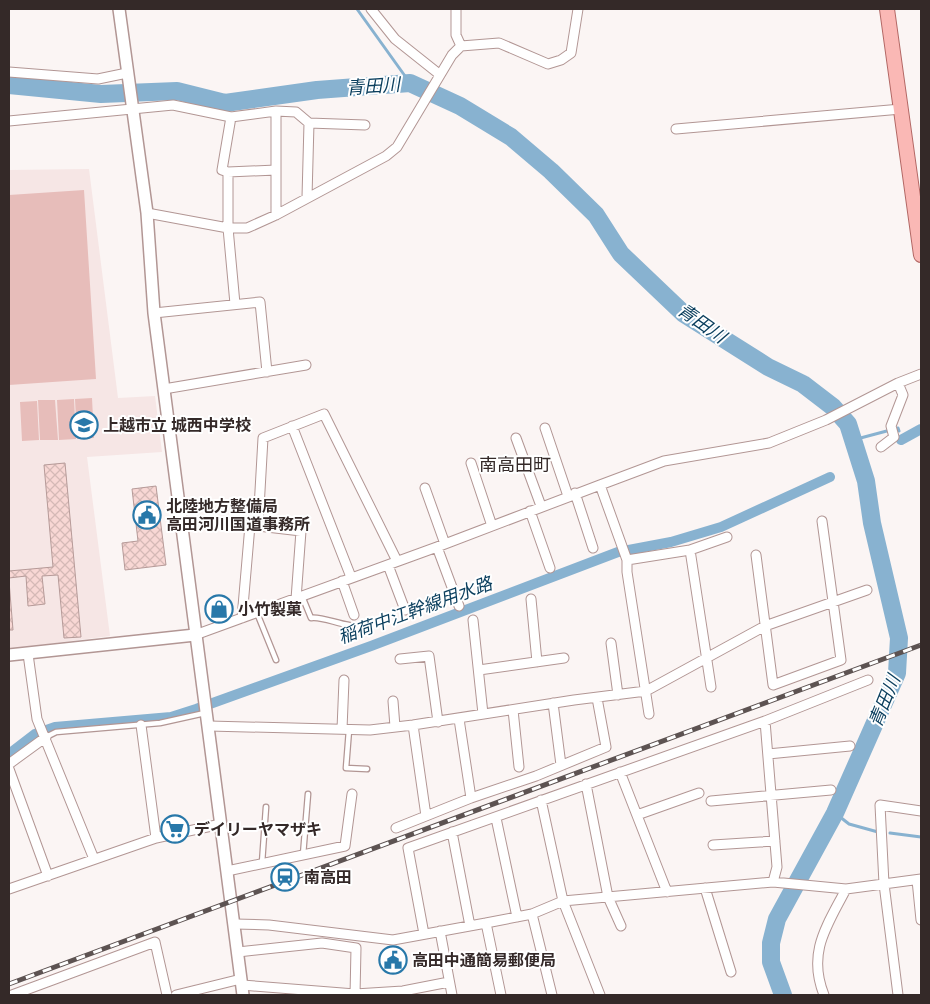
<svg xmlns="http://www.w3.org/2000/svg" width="930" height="1004" font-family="'Space Grotesk','Noto Sans JP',sans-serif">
  <defs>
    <pattern id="building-cross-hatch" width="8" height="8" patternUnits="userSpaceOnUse" patternTransform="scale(1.25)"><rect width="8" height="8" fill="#f8d7d4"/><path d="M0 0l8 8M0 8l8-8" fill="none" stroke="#d5b9b6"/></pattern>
  </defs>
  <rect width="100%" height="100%" fill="#fbf5f4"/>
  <path fill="#f6e6e5" d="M89,169L118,398L155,396L162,452L87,457L110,636L9,649V170Z"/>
  <path fill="#e7bdba" d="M84,190L96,379L9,385V195Z
    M92,398L94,438L77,439L75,399Z
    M74,399L76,439L59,440L57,400Z
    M38,400H55L58,440H40Z
    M37,401L39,440L22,441L20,402Z"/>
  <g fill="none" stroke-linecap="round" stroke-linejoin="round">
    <path stroke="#88b2d0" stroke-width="3" d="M357,9L410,83
      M901,437V440
      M853,440L898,428L899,431
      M835,813L849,824L878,832
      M890,833L921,837"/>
    <path stroke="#88b2d0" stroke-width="10" d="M901,440L921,429
      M9,754L35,734L55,727L171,717L196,709L371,646L618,552L671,542L721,527L830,477"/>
    <path stroke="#88b2d0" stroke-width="18" d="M9,85L101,94L177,91L225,103L317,90L410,83L460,106L511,137L551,171L596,215L621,254L684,314L768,367L803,384L833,407L848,424L866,481L872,523L899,638L897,673L835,813L777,919L771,943V962L783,995"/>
  </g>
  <path fill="url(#building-cross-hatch)" stroke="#b69a98" d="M65,463L81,637L64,638L58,575L42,576L45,604L28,606L26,576L9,578V571L53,567L44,465Z
    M156,486L166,565L125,570L122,543L138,541L132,489Z
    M9,581L13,630H9Z"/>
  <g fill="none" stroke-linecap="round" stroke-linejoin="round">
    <g stroke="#b29694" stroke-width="7">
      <path id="service" d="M302,596L311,618C320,616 338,624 349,625L356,633
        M257,613L276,660
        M349,730L346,768L367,769
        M46,737L56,732L160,723L205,713
        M303,855L308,794
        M262,863L266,807"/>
    </g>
    <g stroke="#b29694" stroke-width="11">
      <path id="minor" d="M371,9L395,39L439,74
        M456,9V35L461,46
        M9,72L98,79L127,73
        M276,111L296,112L309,123L307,197
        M9,121L173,105L231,117
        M309,123L365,125
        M676,129L901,109
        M228,172L222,170L231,117L276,111V170
        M147,213L228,228H247L276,215L386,156L397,147L452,55L461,46L499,43L548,64L561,60L571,53L578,9
        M235,304L228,228V172L276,170V215
        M154,313L260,302L267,372
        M164,389L306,365
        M292,426L351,577
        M545,428L568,496
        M516,438L541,506
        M881,447L894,437L891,426L903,395L898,383
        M471,463L492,526
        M600,485L664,461L769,443L826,420L898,383L921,374
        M425,488L445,544
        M575,493L593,548
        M530,511L550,568
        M437,547L459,606
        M690,550L727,537
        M756,555L773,685L841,660L822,521
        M388,565L405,610
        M342,581L354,615
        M296,599L301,531L258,526L263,438L324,414L397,561
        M531,599L537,662
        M242,618L250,525L258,526
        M473,620L483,714
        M195,635L437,547L600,485L627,560
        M611,643L618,695
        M28,654L37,719L94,859
        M400,659L429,656L438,722
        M479,670L564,658
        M393,701L395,727
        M553,703L561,765
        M513,710L519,767
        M649,714L627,572V560L690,550L711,687
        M765,721L777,867L773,882
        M141,725L156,838
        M209,726L370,730L413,725L574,700L646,691L765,626L867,590
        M342,729L344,680
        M768,754L850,746
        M9,764L46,737
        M9,769L48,876
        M620,772L667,892
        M586,784L608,897L621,926
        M471,798L536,776L606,747L597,698
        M541,800L563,901L600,995
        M711,801L831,790
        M637,815L699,793
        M426,816L471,798L459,719
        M496,818L517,917
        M396,828L426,816L413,725
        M452,832L470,926
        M713,845L775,841
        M227,871L345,846L352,794
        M917,880L921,920
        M705,888L731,972
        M9,889L156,838L221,824
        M532,914L563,901L773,882L846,889L921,879
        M486,923L532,914L552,995
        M235,924L269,925L393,940L486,923L501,995
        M440,931L452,995
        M424,934L408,848L765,721L868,680
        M238,952L322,943L356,948L355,995
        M242,985L355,994L403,991L449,982
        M12,995L155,942L167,995
        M176,995L241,979
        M824,995C807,952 827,926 846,889
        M898,995L884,884L880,805L921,811"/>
    </g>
    <g stroke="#b29694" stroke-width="14">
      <path id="tertiary" d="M119,9L147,213L154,313L243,995
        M9,655L195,635"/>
    </g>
    <g stroke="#b26764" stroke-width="16">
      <path id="primary" d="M887,9L921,255"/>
    </g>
    <use href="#service" stroke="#fff" stroke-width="4.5"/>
    <use href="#minor" stroke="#fff" stroke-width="9"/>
    <use href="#tertiary" stroke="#fff" stroke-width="11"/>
    <use href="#primary" stroke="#fab8b5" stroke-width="14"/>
    <g stroke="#5d5352" stroke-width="5">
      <path id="rail" d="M9,984L921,645"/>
    </g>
    <use href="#rail" stroke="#fff" stroke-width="3" stroke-dasharray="9" stroke-linecap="butt"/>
  </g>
  <defs>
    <g id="school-ring" transform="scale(1.4375)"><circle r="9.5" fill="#fff" stroke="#2878a9" stroke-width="1.5"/><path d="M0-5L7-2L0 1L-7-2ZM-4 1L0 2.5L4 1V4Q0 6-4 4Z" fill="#2878a9"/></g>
    <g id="civic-ring" transform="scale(1.4375)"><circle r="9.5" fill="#fff" stroke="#2878a9" stroke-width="1.5"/><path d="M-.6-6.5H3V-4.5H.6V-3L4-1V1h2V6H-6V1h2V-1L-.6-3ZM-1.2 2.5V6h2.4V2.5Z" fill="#2878a9"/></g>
    <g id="shop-ring" transform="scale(1.4375)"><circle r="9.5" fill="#fff" stroke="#2878a9" stroke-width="1.5"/><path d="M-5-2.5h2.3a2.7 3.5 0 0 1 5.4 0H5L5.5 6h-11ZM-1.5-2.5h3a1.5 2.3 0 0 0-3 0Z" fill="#2878a9"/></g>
    <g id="supermarket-ring" transform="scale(1.4375)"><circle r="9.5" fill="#fff" stroke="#2878a9" stroke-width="1.5"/><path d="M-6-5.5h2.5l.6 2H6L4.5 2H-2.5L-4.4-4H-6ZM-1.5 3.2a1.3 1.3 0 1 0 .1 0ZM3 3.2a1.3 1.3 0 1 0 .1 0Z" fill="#2878a9"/></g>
    <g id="station-ring" transform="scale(1.4375)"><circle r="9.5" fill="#fff" stroke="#2878a9" stroke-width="1.5"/><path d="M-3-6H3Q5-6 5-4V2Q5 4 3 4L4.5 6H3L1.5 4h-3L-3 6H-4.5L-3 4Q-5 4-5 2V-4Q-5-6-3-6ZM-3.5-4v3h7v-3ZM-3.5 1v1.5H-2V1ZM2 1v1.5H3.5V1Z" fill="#2878a9"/></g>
  </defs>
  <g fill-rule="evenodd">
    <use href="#school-ring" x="84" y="425"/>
    <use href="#civic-ring" x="147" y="515"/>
    <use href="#shop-ring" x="219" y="609"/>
    <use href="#supermarket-ring" x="175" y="829"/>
    <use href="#station-ring" x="285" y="877"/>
    <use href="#civic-ring" x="393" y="960"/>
  </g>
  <g text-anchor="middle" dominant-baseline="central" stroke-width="4" stroke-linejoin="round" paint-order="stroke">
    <g font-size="16" font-weight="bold" fill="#342928" stroke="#fff" text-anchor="start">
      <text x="103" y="425">上越市立 城西中学校</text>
      <text x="166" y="506">北陸地方整備局<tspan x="166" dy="18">高田河川国道事務所</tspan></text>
      <text x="238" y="609">小竹製菓</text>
      <text x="194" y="829">デイリーヤマザキ</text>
      <text x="304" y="877">南高田</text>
      <text x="412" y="960">高田中通簡易郵便局</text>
    </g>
    <g font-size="18" font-style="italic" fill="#0a3e5d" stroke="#fff">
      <text transform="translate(373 86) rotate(-4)">青田川</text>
      <text transform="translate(702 323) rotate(35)">青田川</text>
      <text transform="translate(415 610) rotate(-20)">稲荷中江幹線用水路</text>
      <text transform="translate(884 701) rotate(-68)">青田川</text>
    </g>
    <g font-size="18" fill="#342928" stroke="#fff">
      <text x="515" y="464">南高田町</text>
    </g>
  </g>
  <rect width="930" height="1004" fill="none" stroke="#342928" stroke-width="20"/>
</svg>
